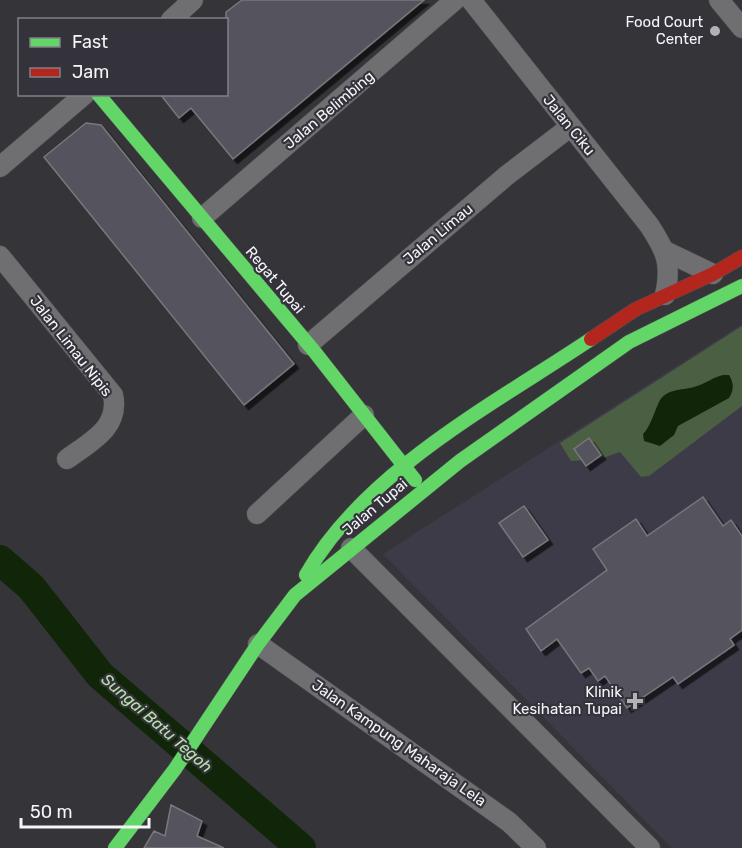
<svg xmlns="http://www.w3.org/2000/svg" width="742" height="848" font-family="Rubik,sans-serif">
  <defs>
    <filter id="shadow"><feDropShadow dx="4.5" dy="4.5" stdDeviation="0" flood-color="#0009"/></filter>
  </defs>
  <rect width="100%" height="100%" fill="#353539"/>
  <path fill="#3d3b48" d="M742,324V848H672L383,554Z"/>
  <path fill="#4b5f43" d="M742,326V406L649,476L641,477L620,452L600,459L571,461L560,443Z"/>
  <path fill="#112608" d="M723,375H729C734,383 734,390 729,398L678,426L674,435L660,446L644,441L643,434C650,428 655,410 659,402C666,387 685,391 697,386C707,383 713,377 723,375Z"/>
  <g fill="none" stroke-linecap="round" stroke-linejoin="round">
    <path stroke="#112608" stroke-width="30" d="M0,560L31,587L100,675L301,848"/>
  </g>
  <path fill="#54535d" stroke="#78777b" stroke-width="1.5" filter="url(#shadow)" d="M242,0H424L233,159L191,108L179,118L160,94H226V12Z
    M86,123L101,125L294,364L244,405L44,157Z
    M589,438L601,455L586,466L574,449Z
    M703,497L723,526L731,520L742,536V630L730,639L734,645L678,684L673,677L627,708L605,676L598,681L589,668L581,673L557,639L541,651L526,629L607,570L593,549L636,519L647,536Z
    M524,506L548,540L523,557L499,523Z
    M171,805L202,821L197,836L224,848H144L154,831L165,836Z"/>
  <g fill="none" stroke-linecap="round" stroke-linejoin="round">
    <g stroke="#515154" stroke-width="21">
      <path id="street" d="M471,0L649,225C666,251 672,263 665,295
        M719,0L742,28
        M171,20L193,0
        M0,167L85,94
        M202,218L455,0
        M665,251L713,274
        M0,256L113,395C120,428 90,442 67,459
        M308,345L506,176L570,127
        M257,514L364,415
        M351,548L650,848
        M258,644L509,822L536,848"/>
    </g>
    <g stroke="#515154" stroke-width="15">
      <path id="fast" d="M98,94L314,351L415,480
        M306,575C365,471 494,404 591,339
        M115,848L175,769L258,644L295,595L460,461L629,342L742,286"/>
    </g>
    <g stroke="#515154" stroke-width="15">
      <path id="jam" d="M591,339L636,309L713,274L742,257"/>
    </g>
    <use href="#street" stroke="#6f6f72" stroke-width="20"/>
    <use href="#fast" stroke="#63d668" stroke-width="14"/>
    <use href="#jam" stroke="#b3261e" stroke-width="14"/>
  </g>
  <g fill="#b1b1b6" stroke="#34333b" stroke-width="2">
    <circle cx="715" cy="31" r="6"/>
    <path d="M632 692h6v6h6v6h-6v6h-6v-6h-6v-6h6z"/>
  </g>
  <g text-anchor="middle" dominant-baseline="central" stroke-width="4.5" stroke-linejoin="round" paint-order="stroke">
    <g font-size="15" fill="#f4f4f9" stroke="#34333b" text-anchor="end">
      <text x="703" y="22">Food Court<tspan x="703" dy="17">Center</tspan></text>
      <text x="622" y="692">Klinik<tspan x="622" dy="17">Kesihatan Tupai</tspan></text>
    </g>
    <g font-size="15" fill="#f4f4f9" stroke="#34333b">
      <text transform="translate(329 110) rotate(-40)">Jalan Belimbing</text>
      <text transform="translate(569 125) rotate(51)">Jalan Ciku</text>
      <text transform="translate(438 234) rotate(-40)">Jalan Limau</text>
      <text transform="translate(275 280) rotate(50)">Regat Tupai</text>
      <text transform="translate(71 346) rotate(52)">Jalan Limau Nipis</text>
      <text transform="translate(375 507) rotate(-40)">Jalan Tupai</text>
      <text transform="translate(399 743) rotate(35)">Jalan Kampung Maharaja Lela</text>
    </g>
    <g font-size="16" font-style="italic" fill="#b7e3a7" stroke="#34333b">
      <text transform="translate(157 723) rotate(41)">Sungai Batu Tegoh</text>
    </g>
  </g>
  <rect x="18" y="18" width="210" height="78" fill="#34333b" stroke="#818087" stroke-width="1.5"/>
  <rect x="30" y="38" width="30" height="9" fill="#63d668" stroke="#818087" stroke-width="1.5"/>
  <text x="72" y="48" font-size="18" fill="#f4f4f9">Fast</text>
  <rect x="30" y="68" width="30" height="9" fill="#b3261e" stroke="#818087" stroke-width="1.5"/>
  <text x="72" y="78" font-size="18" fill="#f4f4f9">Jam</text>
  <path d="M21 818v9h128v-9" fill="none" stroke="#f4f4f9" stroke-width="3"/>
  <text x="30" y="818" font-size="18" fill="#f4f4f9" stroke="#34333b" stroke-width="4.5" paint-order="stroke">50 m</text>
</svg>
